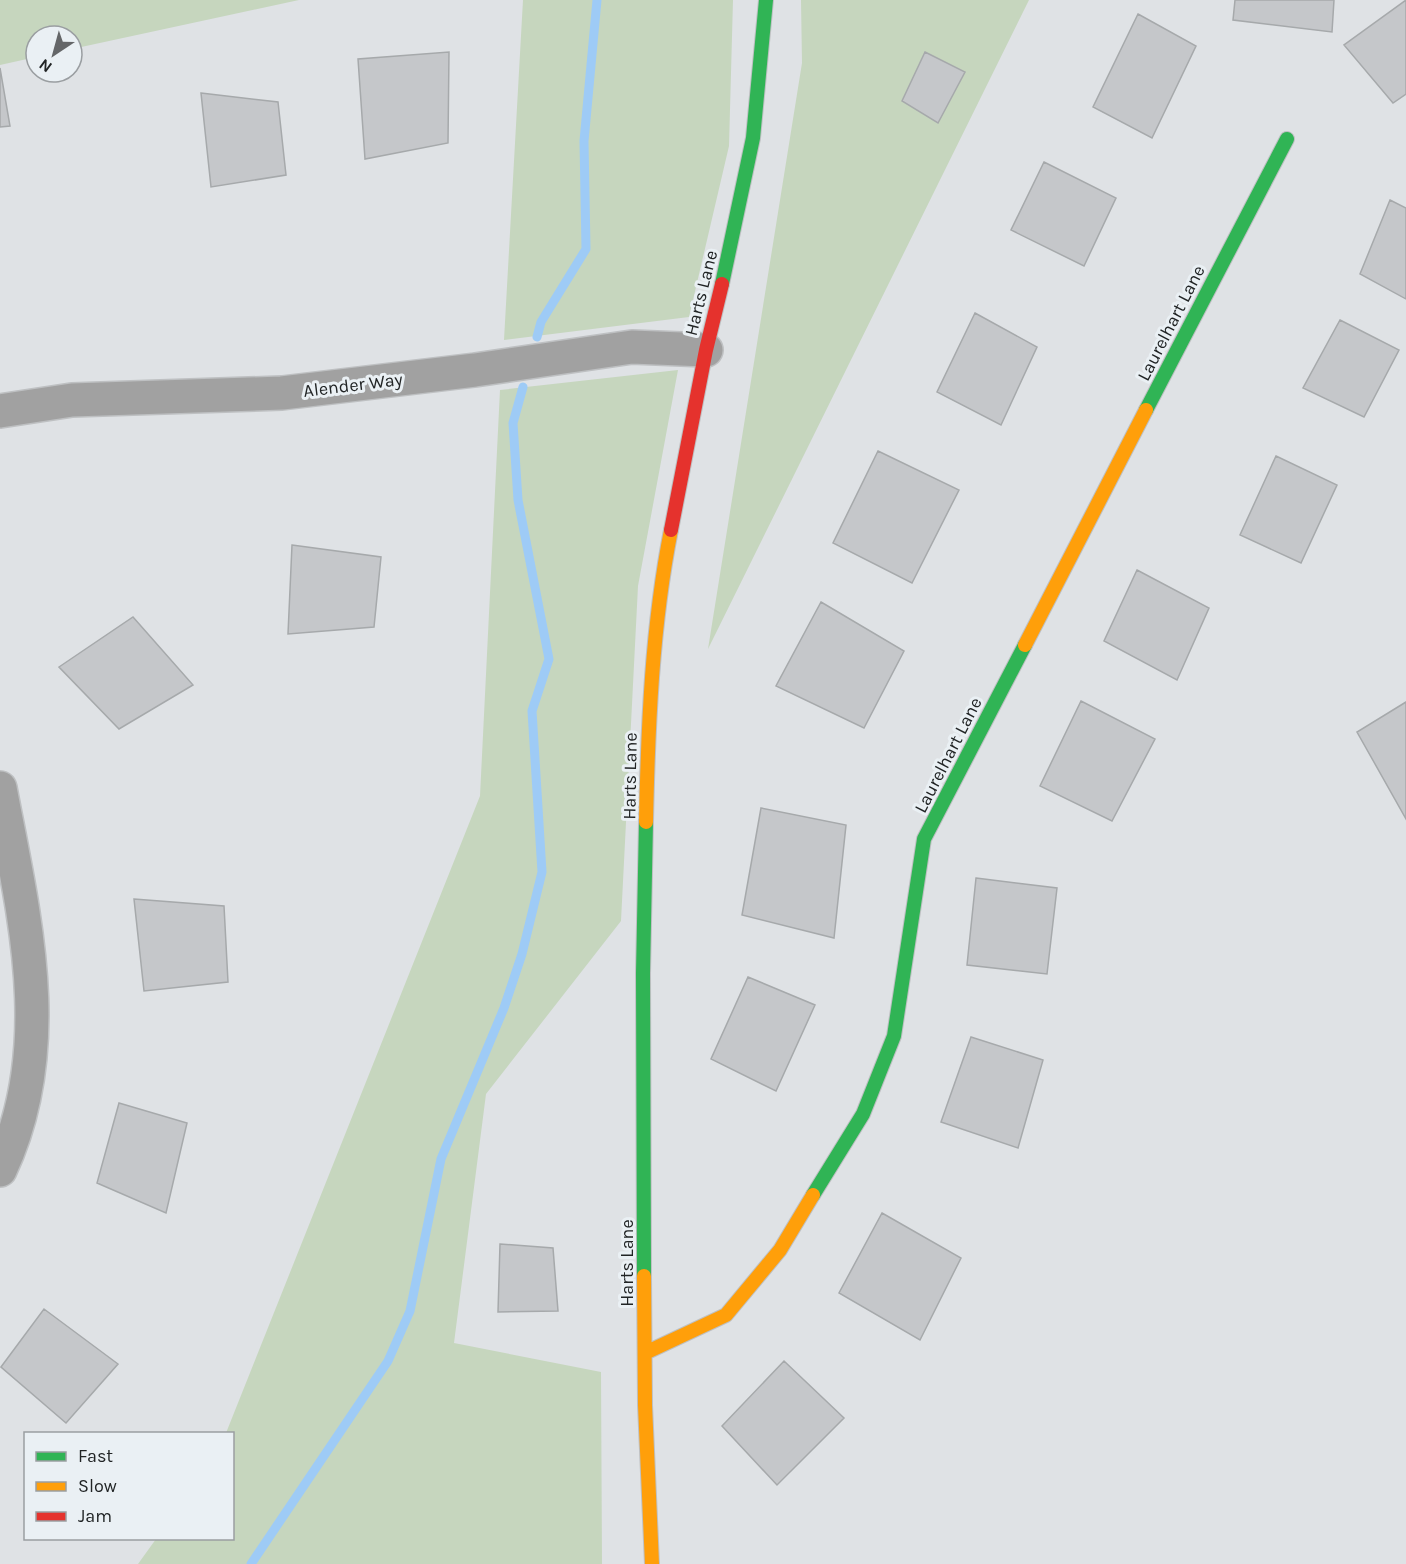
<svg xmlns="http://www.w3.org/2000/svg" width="1406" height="1564" font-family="Karla,sans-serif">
  <rect width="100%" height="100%" fill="#dfe2e5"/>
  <path fill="#c6d6be" d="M0,0H299L72,49V36H36V57L0,65Z
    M523,0H733L729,146L689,317L504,340Z
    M801,0H1029L708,649L802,63Z
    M678,370L638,586L621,921L486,1094L454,1343L601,1372L602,1564H138L156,1539L232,1538V1434L226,1433L480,796L500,390Z"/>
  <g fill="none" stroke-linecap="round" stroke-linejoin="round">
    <path stroke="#9ecbf6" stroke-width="9" d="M537,337L541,322L586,249L584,141L597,0
      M251,1564L388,1361L410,1311L441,1159L504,1008L522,954L542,872L532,711L549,659L518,500L513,423L523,387"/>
  </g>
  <path fill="#c5c7ca" stroke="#a6a9ab" stroke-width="1.5" d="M1235,0H1334L1332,32L1233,20Z
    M1406,0V94L1393,103L1344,45Z
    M1138,14L1196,46L1152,138L1093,107Z
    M449,52L448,143L365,159L358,59Z
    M925,52L965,72L938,123L902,101Z
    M0,68L10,126L0,127Z
    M201,93L278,102L286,175L211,187Z
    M1044,162L1116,198L1084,266L1011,230Z
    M1390,200L1406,208V299L1360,274Z
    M975,313L1037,347L1001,425L937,392Z
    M1340,320L1399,350L1364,417L1303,388Z
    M878,451L959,490L912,583L833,543Z
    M1276,456L1337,485L1301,563L1240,535Z
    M292,545L381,557L374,627L288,634Z
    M1137,570L1209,608L1177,680L1104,641Z
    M821,602L904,651L864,728L776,686Z
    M133,617L193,685L119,729L59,667Z
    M1081,701L1155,739L1112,821L1040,786Z
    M1406,702V819L1357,732Z
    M761,808L846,825L834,938L742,915Z
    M976,878L1057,888L1047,974L967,965Z
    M134,899L224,906L228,982L144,991Z
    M748,977L815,1005L776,1091L711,1059Z
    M971,1037L1043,1060L1018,1148L941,1122Z
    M119,1103L187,1123L166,1213L97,1183Z
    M882,1213L961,1258L920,1340L839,1293Z
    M500,1244L553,1248L558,1311L498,1312Z
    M44,1309L118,1364L66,1423L1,1367Z
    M784,1361L844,1418L777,1485L722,1426Z"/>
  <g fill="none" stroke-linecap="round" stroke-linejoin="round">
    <g stroke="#bec0c2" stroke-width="36">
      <path id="street" d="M0,411L72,400L282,393L475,370L632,347L706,350
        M0,788C24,915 58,1047 0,1170"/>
    </g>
    <g stroke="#bec0c2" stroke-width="16">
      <path id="fast" d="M722,284L753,138L766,0
        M1146,410L1287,139
        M813,1195L863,1114L894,1036L924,839L1025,645
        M644,1276L643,973L646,822"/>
    </g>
    <g stroke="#bec0c2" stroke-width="16">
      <path id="slow" d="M1025,645L1146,410
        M646,822C648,725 652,626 671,530
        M644,1276L645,1405L652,1564
        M645,1353L726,1315L780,1250L813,1195"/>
    </g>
    <g stroke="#bec0c2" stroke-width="16">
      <path id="jam" d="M671,530L706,350L722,284"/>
    </g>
    <use href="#street" stroke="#a1a1a1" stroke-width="33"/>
    <use href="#fast" stroke="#30b455" stroke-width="14"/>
    <use href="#slow" stroke="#ff9f0a" stroke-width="14"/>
    <use href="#jam" stroke="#e5322d" stroke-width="14"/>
  </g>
  <g text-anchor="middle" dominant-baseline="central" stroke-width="6" stroke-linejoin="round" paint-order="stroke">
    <g font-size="18" fill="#212425" stroke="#eaf0f4">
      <text transform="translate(701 293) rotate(-76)">Harts Lane</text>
      <text transform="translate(1171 323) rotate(-63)">Laurelhart Lane</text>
      <text transform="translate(353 385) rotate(-7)">Alender Way</text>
      <text transform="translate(948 755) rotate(-63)">Laurelhart Lane</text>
      <text transform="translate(630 776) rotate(-89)">Harts Lane</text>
      <text transform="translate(627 1263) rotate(-90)">Harts Lane</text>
    </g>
  </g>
  <rect x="24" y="1432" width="210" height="108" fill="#eaf0f4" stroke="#9a9ea1" stroke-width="1.5"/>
  <rect x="36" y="1452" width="30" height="9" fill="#30b455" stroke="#9a9ea1" stroke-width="1.5"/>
  <text x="78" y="1462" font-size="18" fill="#212425">Fast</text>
  <rect x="36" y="1482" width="30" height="9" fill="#ff9f0a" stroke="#9a9ea1" stroke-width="1.5"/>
  <text x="78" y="1492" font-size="18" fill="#212425">Slow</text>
  <rect x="36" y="1512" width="30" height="9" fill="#e5322d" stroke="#9a9ea1" stroke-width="1.5"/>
  <text x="78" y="1522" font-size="18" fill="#212425">Jam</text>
  <g transform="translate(54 54) rotate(216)"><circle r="28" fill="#eaf0f4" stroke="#9a9ea1" stroke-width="1.5"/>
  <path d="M0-4.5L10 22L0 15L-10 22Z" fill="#646668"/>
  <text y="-9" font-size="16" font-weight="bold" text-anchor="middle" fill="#212425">N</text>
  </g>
</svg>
